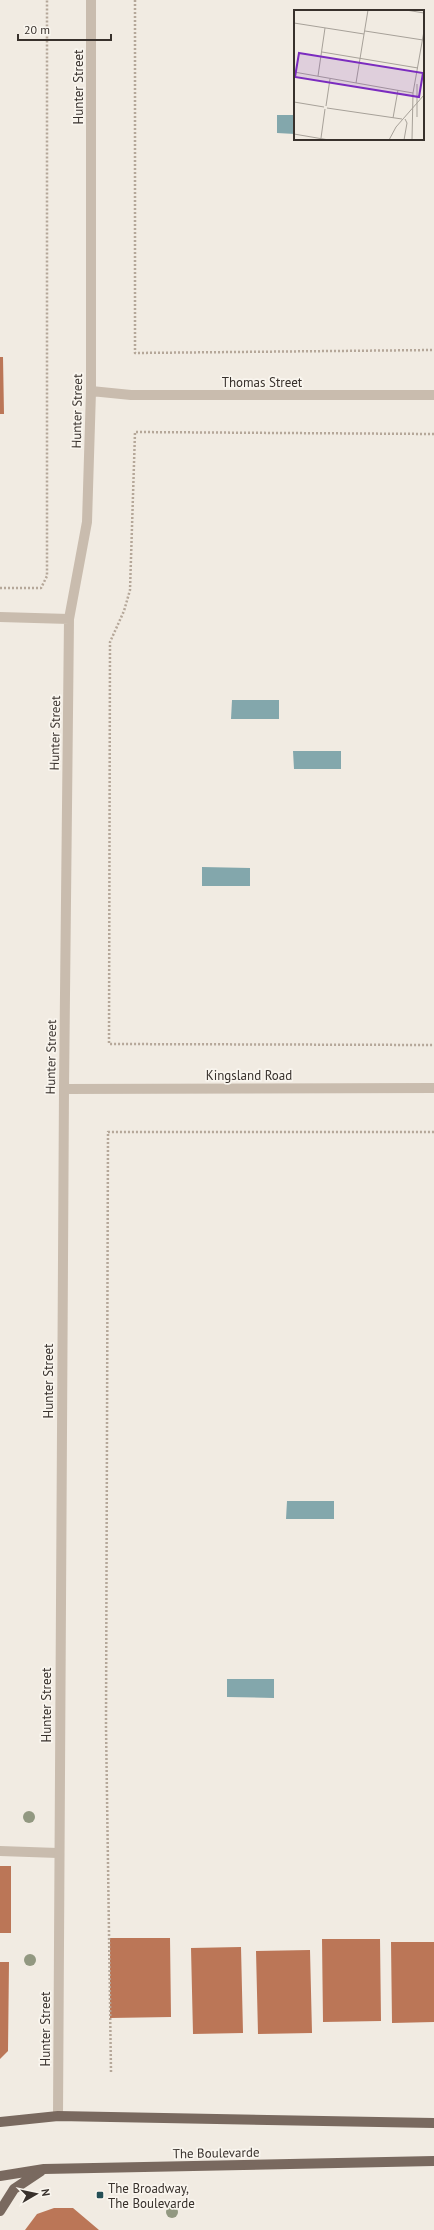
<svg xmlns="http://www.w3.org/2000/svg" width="434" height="2230" font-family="'PT Sans',sans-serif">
  <rect width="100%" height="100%" fill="#f1ebe2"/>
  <path fill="#83a7ac" d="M277,115H295V134L277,133Z
    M232,700H279V719H231Z
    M293,751H341V769H294Z
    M202,867L250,868V886H202Z
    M287,1501H334V1519H286Z
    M227,1679H274V1698L227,1697Z"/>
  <path fill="#bb7657" d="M0,357H3L4,414H0Z
    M0,1866H11V1933H0Z
    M110,1938H170L171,2017L110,2018Z
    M322,1939H380L381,2021L323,2022Z
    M391,1942H434V2022L392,2023Z
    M241,1947L243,2033L193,2034L191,1948Z
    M310,1950L312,2033L258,2034L256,1951Z
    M0,1962H9L8,2051L0,2059Z
    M54,2208H73L99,2230H25L37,2214Z"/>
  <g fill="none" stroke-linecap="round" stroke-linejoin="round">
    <path stroke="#b5a799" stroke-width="2.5" stroke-dasharray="2 2" stroke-linecap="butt" d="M135,0V353L434,350
      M434,434L135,432L130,590L124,611L110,642L109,1044L434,1045
      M0,588H41L47,576V0
      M111,2072L106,1726L108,1132H434"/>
    <path stroke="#c9bcae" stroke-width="10" d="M0,1851L58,1853"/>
    <path stroke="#c9bcae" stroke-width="10" d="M91,391L131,395H434
      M0,617L69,619
      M64,1089L434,1088
      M58,2116L64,1089L69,619L87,522L91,391V0"/>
    <path stroke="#79695f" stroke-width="10" d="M0,2122L58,2116L434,2123
      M0,2176L44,2169L434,2161
      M0,2211L14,2189L41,2171"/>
  </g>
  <g fill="#929881">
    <circle cx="29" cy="1817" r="6"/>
    <circle cx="30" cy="1960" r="6"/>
    <circle cx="172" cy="2212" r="6"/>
  </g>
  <rect fill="#254f56" stroke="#f9f5ee" stroke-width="1.5" x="96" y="2191" width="8" height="8" rx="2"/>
  <g text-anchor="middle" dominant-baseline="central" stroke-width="3.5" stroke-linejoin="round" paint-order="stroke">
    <g font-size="13" fill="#38312c" stroke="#f9f5ee">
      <text transform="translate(78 87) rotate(-90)">Hunter Street</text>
      <text x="262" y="382">Thomas Street</text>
      <text transform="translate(77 411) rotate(-89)">Hunter Street</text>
      <text transform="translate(55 733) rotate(-89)">Hunter Street</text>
      <text transform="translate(51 1057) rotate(-89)">Hunter Street</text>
      <text x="249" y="1075">Kingsland Road</text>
      <text transform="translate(48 1381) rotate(-90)">Hunter Street</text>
      <text transform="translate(46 1705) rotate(-90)">Hunter Street</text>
      <text transform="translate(45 2029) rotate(-90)">Hunter Street</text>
      <text transform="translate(216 2153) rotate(-1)">The Boulevarde</text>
    </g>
    <g font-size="13" fill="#38312c" stroke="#f9f5ee" text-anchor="start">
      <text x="108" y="2188">The Broadway,<tspan x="108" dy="15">The Boulevarde</tspan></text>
    </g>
  </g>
  <g transform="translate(294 10)">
    <rect width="130" height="130" fill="#f1ebe2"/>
    <path fill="none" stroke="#a7a199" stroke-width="1" d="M112,0L130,3M0,13L70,24M71,21L129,30M28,42L124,58M0,62L119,83M24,66L31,18M62,73L74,0M0,92L30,97M32,96L36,69M33,98L108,109M123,107V74M99,108L104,80M0,124L35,130M27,128L31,99M95,130L102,117L130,85M110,130L113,113L111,109M118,130L119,83L130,21"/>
    <path fill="#7b2cbf" fill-opacity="0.15" stroke="#7b2cbf" stroke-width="2" d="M5,43L129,63L125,87L1,67Z"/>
    <rect width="130" height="130" fill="none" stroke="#38312c" stroke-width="2"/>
  </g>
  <g transform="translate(36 2194) rotate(81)" stroke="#f9f5ee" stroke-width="3" paint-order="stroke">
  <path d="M0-3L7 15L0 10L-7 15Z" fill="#38312c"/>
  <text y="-6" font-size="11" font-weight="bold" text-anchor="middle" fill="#38312c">N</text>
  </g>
  <path d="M18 34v6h93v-6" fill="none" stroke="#38312c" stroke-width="2"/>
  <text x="24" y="34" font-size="12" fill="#38312c" stroke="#f9f5ee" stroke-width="3" paint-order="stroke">20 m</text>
</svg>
